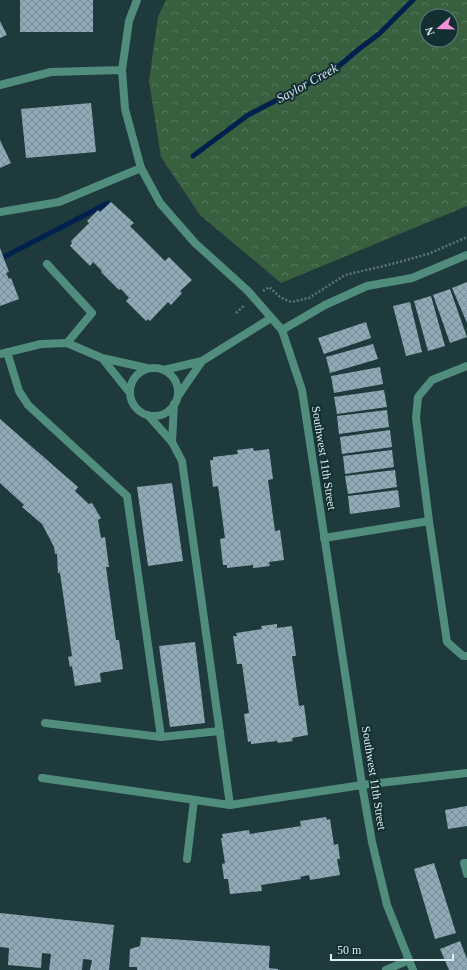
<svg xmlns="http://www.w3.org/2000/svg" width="467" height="970" font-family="Georgia,serif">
  <defs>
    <pattern id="forest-crowns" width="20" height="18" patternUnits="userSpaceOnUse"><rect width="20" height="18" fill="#39603e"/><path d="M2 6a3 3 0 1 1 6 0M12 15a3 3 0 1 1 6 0" fill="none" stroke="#55775a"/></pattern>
    <pattern id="building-cross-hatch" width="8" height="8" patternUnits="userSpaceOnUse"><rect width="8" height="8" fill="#8fa9b6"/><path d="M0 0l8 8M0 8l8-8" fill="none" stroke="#788c95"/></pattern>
  </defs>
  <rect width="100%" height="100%" fill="#1e3a3c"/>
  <path fill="url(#forest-crowns)" fill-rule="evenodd" d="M166,0H467V206L281,283L200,215L161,157L149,81L158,17ZM427,16H451V40H427Z"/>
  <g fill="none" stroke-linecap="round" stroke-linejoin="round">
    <path stroke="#00204e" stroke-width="5" d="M193,156L248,115L333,71L359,49L379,34L413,0
      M0,259L108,203"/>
  </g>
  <path fill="url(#building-cross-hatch)" d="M20,0H93V32H20Z
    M0,21L7,35L0,38Z
    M91,103L96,152L26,158L21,109Z
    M0,140L11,163L0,168Z
    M111,202L134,223L130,226L165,261L169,257L192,280L180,291L182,293L171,305L168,302L150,321L148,319L146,321L126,301L129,298L121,289L119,290L101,272L102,271L93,262L90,266L70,246L72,243L71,241L89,223L87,221L98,210L100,212Z
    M0,248L9,272L6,273L9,279L11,278L19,299L0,306Z
    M467,282V323L452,288Z
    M450,289L467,337L450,343L433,295Z
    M431,296L445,346L428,351L414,301Z
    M410,302L422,352L406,356L393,306Z
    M366,322L371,338L324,354L318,338Z
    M373,344L378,359L330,373L326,357Z
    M380,367L383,384L334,393L331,376Z
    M384,390L387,407L337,414L334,397Z
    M387,410L389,427L339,434L337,416Z
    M0,419L78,487L75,491L89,504L92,503L101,518L98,520L101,538L105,537L109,567H106L116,640H119L123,669L100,673L101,682L75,686L72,666L70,667L68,657L72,656L60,573H58L57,554H55L54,547L42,524L22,507L24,505L0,483Z
    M390,430L392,447L342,454L340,437Z
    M253,448L254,451L269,449L273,479L268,480L275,531L280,530L284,560L269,562L270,566L253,568V565L227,568V565H223L220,539L225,538L218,486L213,487L210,460H213V457L238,454L237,450Z
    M392,450L394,467L345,474L343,456Z
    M395,470L397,487L348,494L345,476Z
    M172,483L183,561L148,566L137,487Z
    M398,490L400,507L350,514L348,496Z
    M277,624V628L292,626L296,656H292L299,706L304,705L308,735L292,738L293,741L278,743L277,741L251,744V741L248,742L244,714L249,713L242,664H237L233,636H237L236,633L262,629L261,626Z
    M195,642L205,723L170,727L159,646Z
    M467,806V826L448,829L445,810Z
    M326,817L327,820L330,819L334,845L338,844L340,859H337L340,875L310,880L309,875L300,877L301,879L261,885L262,891L230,894L228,879H224L222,864L225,863L221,838H223L222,834L249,830L250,834L301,826L300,821Z
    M434,863L456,933L435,939L414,869Z
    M0,913L114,925L109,970H90L92,960L83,959L82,970H49L51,954L42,953L41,968L8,965L9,948L0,947Z
    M141,937L270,946L269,968L278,969V970H137V967H129L130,949L140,946Z
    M460,941L467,959V970H449L440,949Z"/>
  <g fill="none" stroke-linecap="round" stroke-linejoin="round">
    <path stroke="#5d7577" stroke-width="2.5" stroke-dasharray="2 2" stroke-linecap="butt" d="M263,291L269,287L280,297L291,302L309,298L345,275L388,265L428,254L467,237
      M236,313L245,305"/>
    <path stroke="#508d7c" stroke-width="8" d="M0,212L59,202L141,168
      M47,264L92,313L67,343
      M429,521L447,642L463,656H467
      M324,538L429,521L416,418L418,397L432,380L467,366
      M187,859L194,800"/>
    <path stroke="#508d7c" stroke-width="8" d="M137,0L129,21L122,70L125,109L141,168L160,203L195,243L248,291L282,330L302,390L362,785L372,842L387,905L413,970
      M0,85L51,72L122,70
      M282,330L325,305L367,286L412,278L467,255
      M7,352L19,391L28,405L127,496L161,737
      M0,354L41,344L67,343L102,358L147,368
      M102,358L130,393
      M130 392a24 24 0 1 1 48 0a24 24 0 1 1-48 0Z
      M164,370L202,361L271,318
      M178,396L202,361
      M148,415L172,442L182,461L230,805L362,785L467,773
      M172,442L174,404
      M45,723L161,737L220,731
      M42,778L230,805
      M467,863H464L467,874
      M386,970L409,960"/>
  </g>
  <g text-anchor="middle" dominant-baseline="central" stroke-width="4" stroke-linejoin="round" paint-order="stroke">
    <g font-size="12" fill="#ddedee" stroke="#132f31">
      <text transform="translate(324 458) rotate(81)">Southwest 11th Street</text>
      <text transform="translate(374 778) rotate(81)">Southwest 11th Street</text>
    </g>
    <g font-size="13" font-style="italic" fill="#d6e1f1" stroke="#132f31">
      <text transform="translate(307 83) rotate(-29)">Saylor Creek</text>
    </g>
  </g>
  <g transform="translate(439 28) rotate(250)"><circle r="19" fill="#132f31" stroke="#647b7d"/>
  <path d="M0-3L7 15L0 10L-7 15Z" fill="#f391d6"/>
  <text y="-6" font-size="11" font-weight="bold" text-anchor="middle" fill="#ddedee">N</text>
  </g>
  <path d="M331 954v6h122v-6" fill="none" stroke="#ddedee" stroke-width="2"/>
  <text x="337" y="954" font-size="12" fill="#ddedee" stroke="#132f31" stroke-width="3" paint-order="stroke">50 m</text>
</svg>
